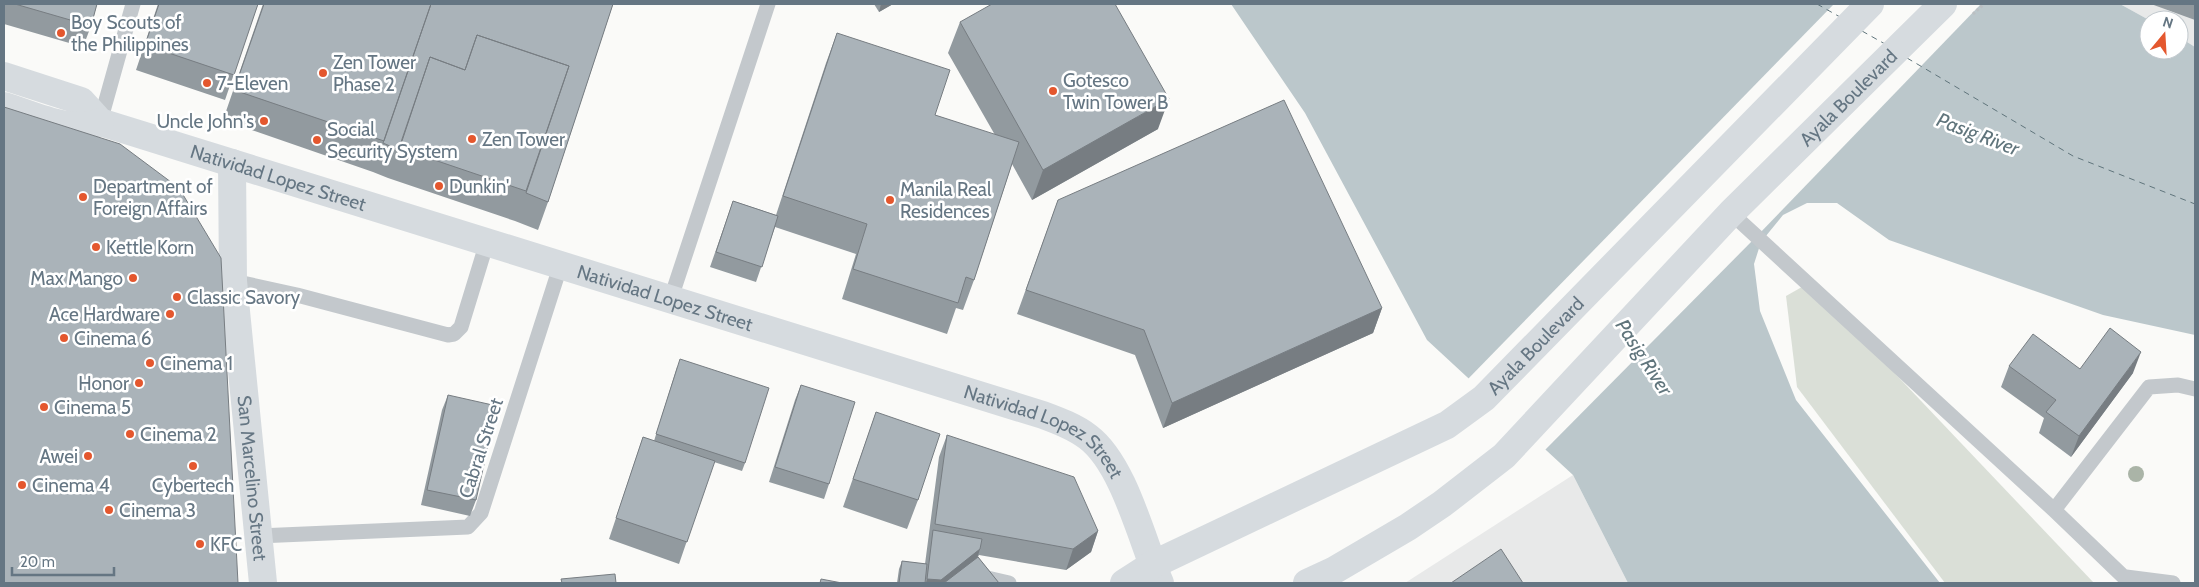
<svg xmlns="http://www.w3.org/2000/svg" width="2199" height="587" font-family="Cabin,sans-serif">
  <rect width="100%" height="100%" fill="#fafaf8"/>
  <path fill="#e8e9e9" d="M2120,4H2195V47L2179,37V20H2149Z
    M1573,475L1628,583H1405Z"/>
  <path fill="#dadfd7" d="M1809,283L2094,583H1945L1797,387L1786,296Z"/>
  <path fill="#bbc7cb" d="M1231,4H2120L2149,20V50H2179V37L2195,47V335L2103,315L1889,240L1837,203H1807L1783,215L1761,242L1754,264L1760,311L1796,400L1940,583H1628L1573,475L1427,340L1305,113Z"/>
  <path fill="#fafaf8" d="M1834,4H1981L1757,236L1544,451L1467,380Z"/>
  <g fill="none" stroke-linecap="round" stroke-linejoin="round">
    <path stroke="#60757c" stroke-width="1" stroke-dasharray="6 5" stroke-linecap="butt" d="M1817,4L1840,17
      M1862,31L1885,44
      M1907,58L2073,156L2195,204"/>
    <path stroke="#bbbfc2" stroke-width="3" stroke-dasharray="2.5 2.5" stroke-linecap="butt" d="M1973,14L1984,4"/>
    <path stroke="#c3c8cc" stroke-width="15" d="M100,122L133,4
      M1731,213L2054,510L2130,583
      M233,281L297,295L448,335L454,334L461,327L487,242
      M671,298L768,4
      M2054,510L2149,387L2178,385L2195,389
      M258,536L468,527L481,513L561,264
      M983,577L1009,583
      M2126,577L2173,583"/>
    <g stroke="#d6dbdf" stroke-width="28">
      <path id="s1" d="M4,76L81,101L100,122L1043,415C1059,421 1075,427 1088,437C1124,464 1142,541 1160,583"/>
      <path d="M4,106C34,115 70,134 100,122"/>
      <path id="s2" d="M232,163L233,281L263,583"/>
      <path id="s3" d="M1124,583L1152,565L1447,425L1484,398L1870,4"/>
      <path id="s4" d="M1307,583L1333,571L1408,527L1442,504L1504,456L1731,213L1943,4"/>
    </g>
  </g>
  <circle fill="#aab4a7" cx="2136" cy="474" r="8"/>
  <path fill="#929a9f" d="M4,4H97L91,26L83,47L4,24Z
    M158,4H258L225,100L136,70Z
    M263,4H613L548,202L538,230L515,221L388,178L373,172L223,120Z
    M874,4H893L879,12Z
    M2151,4H2195V20Z
    M960,22L1158,129L1032,200L1012,164L974,280L963,310L956,308L947,334L842,299L856,254L775,227L756,282L710,267L733,201L776,215L826,63L837,33L935,115L995,135L948,53Z
    M1058,200L1382,308L1373,333L1163,428L1135,355L1017,314Z
    M2009,366L2080,369L2133,373L2071,457L2039,433L2044,418L2001,387Z
    M677,367L745,463L742,471L714,462L679,564L609,539L643,437L654,441Z
    M801,385L829,484L824,499L769,482L795,400Z
    M448,395L476,500L470,516L421,505L442,410Z
    M876,412L918,500L907,529L843,507Z
    M947,435L1098,531L1091,552L1066,570L979,555L978,557L999,583H897L899,569L902,561L925,564L939,457Z"/>
  <path fill="#777d82" d="M881,4H893L879,12Z
    M1169,99L1158,129L1032,200L1043,170Z
    M1382,308L1373,333L1163,428L1172,403Z
    M2141,352L2133,373L2071,457L2079,436Z
    M1098,531L1091,552L1066,570L1073,549Z
    M980,549L975,565L952,583H926L927,579Z"/>
  <path fill="#aab3b9" stroke="#777d82" d="M15,4H97L91,26Z
    M159,4H258L234,75L145,45Z
    M264,4H431L384,141L234,90Z
    M431,4H613L548,202L526,193L569,66L477,35L465,70L430,57L399,150L383,143Z
    M992,4H1115L1169,99L1043,170L960,22Z
    M837,33L950,70L935,115L1019,142L974,280L966,277L958,303L853,269L867,224L783,196Z
    M477,35L569,66L526,191L399,148L430,57L465,70Z
    M1284,100L1382,308L1172,403L1144,330L1026,290L1058,200Z
    M4,107L120,144L179,188L221,258L238,583H4Z
    M733,201L778,216L762,267L716,252Z
    M2110,328L2141,352L2079,436L2046,412L2056,400L2009,366L2033,334L2080,369Z
    M680,359L769,388L745,463L656,434Z
    M801,385L855,402L829,484L775,467Z
    M448,395L497,406L476,500L427,490Z
    M876,412L940,434L918,500L853,479Z
    M947,435L1074,477L1098,531L1073,549L935,524Z
    M643,437L715,461L687,542L616,518Z
    M933,530L982,539L980,549L941,580L927,579Z
    M1501,549L1523,583H1451Z
    M978,557L999,583H944Z
    M902,561L927,564L925,583H899Z
    M615,574L616,583H562L561,579Z
    M821,579L842,583H820Z"/>
  <g fill="#e4572e" stroke="#fff" stroke-width="2">
    <circle cx="61" cy="33" r="5"/>
    <circle cx="323" cy="73" r="5"/>
    <circle cx="207" cy="83" r="5"/>
    <circle cx="1053" cy="91" r="5"/>
    <circle cx="264" cy="121" r="5"/>
    <circle cx="472" cy="139" r="5"/>
    <circle cx="317" cy="140" r="5"/>
    <circle cx="439" cy="186" r="5"/>
    <circle cx="83" cy="197" r="5"/>
    <circle cx="890" cy="200" r="5"/>
    <circle cx="96" cy="247" r="5"/>
    <circle cx="133" cy="278" r="5"/>
    <circle cx="177" cy="297" r="5"/>
    <circle cx="170" cy="314" r="5"/>
    <circle cx="64" cy="338" r="5"/>
    <circle cx="150" cy="363" r="5"/>
    <circle cx="139" cy="383" r="5"/>
    <circle cx="44" cy="407" r="5"/>
    <circle cx="130" cy="434" r="5"/>
    <circle cx="88" cy="456" r="5"/>
    <circle cx="193" cy="466" r="5"/>
    <circle cx="22" cy="485" r="5"/>
    <circle cx="109" cy="510" r="5"/>
    <circle cx="200" cy="544" r="5"/>
  </g>
  <g text-anchor="middle" dominant-baseline="central" stroke-width="5" stroke-linejoin="round" paint-order="stroke">
    <g font-size="19" fill="#657683" stroke="#fff" text-anchor="start">
      <text x="71" y="22">Boy Scouts of<tspan x="71" dy="22">the Philippines</tspan></text>
      <text x="333" y="62">Zen Tower<tspan x="333" dy="22">Phase 2</tspan></text>
      <text x="1063" y="80">Gotesco<tspan x="1063" dy="22">Twin Tower B</tspan></text>
      <text x="217" y="83">7-Eleven</text>
      <text x="254" y="121" text-anchor="end">Uncle John's</text>
      <text x="327" y="129">Social<tspan x="327" dy="22">Security System</tspan></text>
      <text x="482" y="139">Zen Tower</text>
      <text x="93" y="186">Department of<tspan x="93" dy="22">Foreign Affairs</tspan></text>
      <text x="449" y="186">Dunkin'</text>
      <text x="900" y="189">Manila Real<tspan x="900" dy="22">Residences</tspan></text>
      <text x="106" y="247">Kettle Korn</text>
      <text x="123" y="278" text-anchor="end">Max Mango</text>
      <text x="187" y="297">Classic Savory</text>
      <text x="160" y="314" text-anchor="end">Ace Hardware</text>
      <text x="74" y="338">Cinema 6</text>
      <text x="160" y="363">Cinema 1</text>
      <text x="129" y="383" text-anchor="end">Honor</text>
      <text x="54" y="407">Cinema 5</text>
      <text x="140" y="434">Cinema 2</text>
      <text x="78" y="456" text-anchor="end">Awei</text>
      <text x="32" y="485">Cinema 4</text>
      <text x="193" y="485" text-anchor="middle">Cybertech</text>
      <text x="119" y="510">Cinema 3</text>
      <text x="210" y="544">KFC</text>
    </g>
    <g font-size="19" fill="#657683" stroke="#fff">
      <text stroke="none"><textPath href="#s4" startOffset="732">Ayala Boulevard</textPath></text>
      <text stroke="none"><textPath href="#s1" startOffset="296">Natividad Lopez Street</textPath></text>
      <text stroke="none"><textPath href="#s1" startOffset="701">Natividad Lopez Street</textPath></text>
      <text stroke="none"><textPath href="#s3" startOffset="479">Ayala Boulevard</textPath></text>
      <text stroke="none"><textPath href="#s1" startOffset="1106">Natividad Lopez Street</textPath></text>
      <text transform="translate(481 448) rotate(-72)">Cabral Street</text>
      <text stroke="none"><textPath href="#s2" startOffset="316">San Marcelino Street</textPath></text>
    </g>
    <g font-size="20" font-style="italic" fill="#60757c" stroke="#fff">
      <text transform="translate(1978 134) rotate(21)">Pasig River</text>
      <text transform="translate(1644 357) rotate(57)">Pasig River</text>
    </g>
  </g>
  <rect width="2199" height="587" fill="none" stroke="#657683" stroke-width="10"/>
  <g transform="translate(2164 35) rotate(18)"><circle r="24" fill="#ffffff" stroke="#c1c8cd"/>
  <path d="M0-4L9 19L0 12L-9 19Z" fill="#e4572e"/>
  <text y="-8" font-size="14" font-weight="bold" text-anchor="middle" fill="#657683">N</text>
  </g>
  <path d="M12 567v8h102v-8" fill="none" stroke="#657683" stroke-width="2.5"/>
  <text x="20" y="567" font-size="15" fill="#657683" stroke="#ffffff" stroke-width="4" paint-order="stroke">20 m</text>
</svg>
